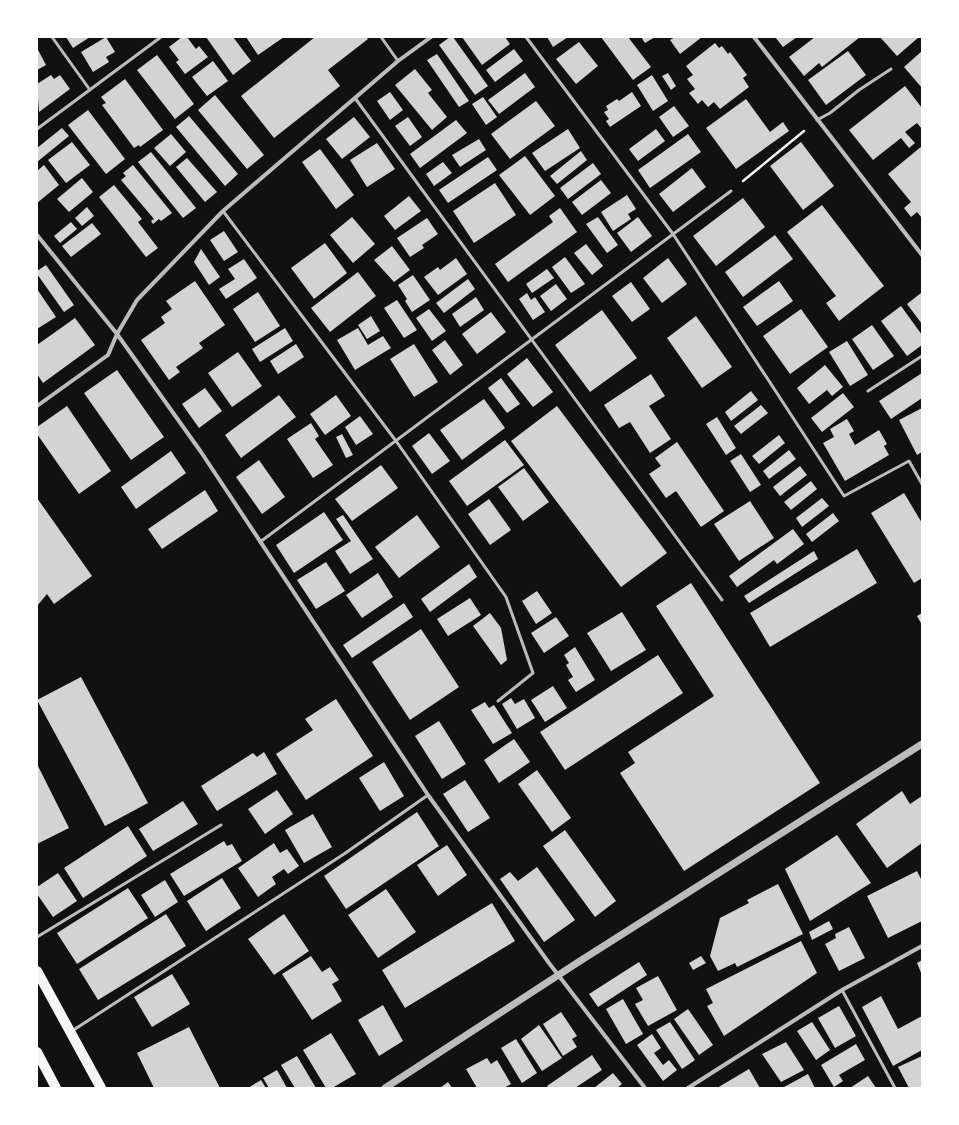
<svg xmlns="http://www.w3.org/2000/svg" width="959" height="1125" font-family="'Nunito Sans',sans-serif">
  <rect width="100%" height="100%" fill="#111"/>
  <path fill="#d3d3d3" d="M66,37H90L73,48Z
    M106,37L115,52L106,57L109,62L93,72L81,52Z
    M182,37H187L196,49L199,46L208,57L185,74L176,62L179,60L169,47Z
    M206,37H233L251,61L233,75Z
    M246,37H284L258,55Z
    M315,37H366L368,39L328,70L340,86L274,138L241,96Z
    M450,37H453L488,86L475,95L439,45Z
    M462,37H505L510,44L482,65Z
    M547,37H568L553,47Z
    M601,37H628L651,67L633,80Z
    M641,37H655L645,43Z
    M675,37H702L680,54L670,40Z
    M775,37H797L783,47Z
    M815,37H860L822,67L819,63L804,76L789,57Z
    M880,37H919L897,56Z
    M579,42L598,66L576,84L556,59Z
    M715,43L719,48L722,46L728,54L730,52L747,75L743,78L749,87L720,109L714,102L708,107L702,100L698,104L689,93L695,89L687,79L693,75L686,66Z
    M37,48L46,65L37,70Z
    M514,49L523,61L495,82L486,70Z
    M848,51L866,75L826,105L808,80Z
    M922,51V88L904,67Z
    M437,54L469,101L459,107L427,60Z
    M157,55L194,104L175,119L137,70Z
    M213,61L228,81L207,96L192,77Z
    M415,69L432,90L428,93L447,117L432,130L395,85Z
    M525,73L535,87L499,114L488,100Z
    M668,73L676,86L671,90L662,76Z
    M51,75L54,79L60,75L70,89L39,112L37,84Z
    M652,75L668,101L653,111L637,85Z
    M125,79L163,130L140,147L139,145L134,148L102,105L106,103L101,97Z
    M905,86L922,108V129L917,123L905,132L915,143L909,148L901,138L873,160L849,130Z
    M390,92L403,110L390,120L377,101Z
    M632,92L641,106L610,127L606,121L609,119L604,112L608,110L606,106L617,99L619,101Z
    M215,95L264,155L247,169L198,110Z
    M483,97L497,117L486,125L472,104Z
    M746,99L770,132L783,122L789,131L736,169L706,128Z
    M536,101L555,126L510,159L491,134Z
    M674,106L689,126L673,137L659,117Z
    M88,110L125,159L106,174L68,125Z
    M189,116L238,174L225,186L176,127Z
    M354,117L370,137L342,159L326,139Z
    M408,117L422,137L410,146L395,126Z
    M456,120L467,133L420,168L410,154Z
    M62,128L69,136L37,162V148Z
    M568,129L580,148L545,171L532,153Z
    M656,129L665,141L638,161L629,149Z
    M171,134L186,152L170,166L154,148Z
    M688,134L701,152L650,188L638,170Z
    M479,139L486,150L460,167L452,155Z
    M72,142L90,165L66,183L48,160Z
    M801,142L834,186L803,210L770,166Z
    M377,143L395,169L367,187L350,160Z
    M922,146V218L917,212L911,217L904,208L911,202L888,174Z
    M320,149L354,195L336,209L302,162Z
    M581,151L587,160L557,184L550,176Z
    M151,152L196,208L183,218L138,162Z
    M525,156L555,196L530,215L499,175Z
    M488,157L497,170L448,203L439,190Z
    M187,158L217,192L205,202L176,167Z
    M443,162L452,173L434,186L426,174Z
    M593,163L601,174L568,199L560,188Z
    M44,165L59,185L37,203V171Z
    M133,165L172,213L161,221L159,219L153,224L151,221L154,219L121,180L126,176L123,173Z
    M692,168L706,187L673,212L659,194Z
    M82,178L93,192L69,212L57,199Z
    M601,180L611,193L582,215L572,202Z
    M495,183L516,215L474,243L453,211Z
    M114,185L142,219L138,222L158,248L146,257L99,197Z
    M627,195L636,209L628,214L631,219L613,231L601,212Z
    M409,196L421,211L395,230L384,216Z
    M743,198L765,227L716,266L693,236Z
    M822,205L884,286L839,321L826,303L836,296L787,232Z
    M87,207L94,216L82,226L75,218Z
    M560,208L577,232L508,282L495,264L553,222L549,216Z
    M352,217L375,244L353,263L330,235Z
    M598,217L618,245L607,253L586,224Z
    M638,217L652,236L631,252L617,233Z
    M427,218L438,234L422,245L424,248L410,257L397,238Z
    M71,222L77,229L60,243L54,236Z
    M92,223L101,234L71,257L62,246Z
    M224,231L238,252L224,261L210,240Z
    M775,235L793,259L743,297L725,272Z
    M325,243L347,273L314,299L291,268Z
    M586,244L603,266L592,275L574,253Z
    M392,246L410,270L394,282L374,260Z
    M201,249L220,277L209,285L194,262Z
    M565,257L585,284L571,293L552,267Z
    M456,258L467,274L438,295L424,277L438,267L440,270Z
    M668,258L687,284L662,303L643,278Z
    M244,259L257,278L226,299L219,289L235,279L228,269Z
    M46,265L74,305L64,312L37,274V271Z
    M547,269L554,278L532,293L526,284Z
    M358,272L376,296L330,332L311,308Z
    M413,275L430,300L412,312L405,301L407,299L398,285Z
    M468,279L475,289L444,313L436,303Z
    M195,281L225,325L199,343L203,348L176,367L180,372L169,380L141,340L165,323L161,317L172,309L166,301Z
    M779,281L793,301L757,326L743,307Z
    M631,282L650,309L632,322L612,296Z
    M556,284L567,299L551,311L540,296Z
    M37,289L56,317L37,329Z
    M258,292L280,326L255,342L233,309Z
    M527,293L531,300L535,297L545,312L533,320L519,299Z
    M921,293L922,294V324L907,304Z
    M476,297L484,310L460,327L452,314Z
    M397,300L417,330L404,338L384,308Z
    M901,306L922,335V345L907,356L881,321Z
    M429,309L446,331L432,341L416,318Z
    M801,309L828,347L790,374L763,336Z
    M602,310L637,358L590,392L555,345Z
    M491,312L506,332L477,354L462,334Z
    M371,316L380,331L367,339L358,325Z
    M696,316L732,367L702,388L667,338Z
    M75,318L95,345L43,383L37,374V345Z
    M872,325L894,356L873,370L852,339Z
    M285,328L293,341L260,362L252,349Z
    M358,328L368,345L383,336L391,348L355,370L337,340Z
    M445,340L463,365L450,375L432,350Z
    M847,341L868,375L850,386L829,352Z
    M296,344L304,357L278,374L270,361Z
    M414,344L438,382L414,397L390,359Z
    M238,352L262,386L232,407L208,373Z
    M527,358L553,392L533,407L507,374Z
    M825,365L843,387L832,396L827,390L809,404L797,388Z
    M117,370L164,437L131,460L84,393Z
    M922,373V398L891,419L879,401Z
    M651,374L665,396L649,406L671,439L650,453L630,422L619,428L604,405Z
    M501,378L520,404L507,413L488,388Z
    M205,388L222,411L199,428L182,404Z
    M751,391L758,400L731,421L725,412Z
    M843,393L854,407L822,432L811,418Z
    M279,395L296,417L241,458L225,435Z
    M336,395L351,416L325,435L310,414Z
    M484,399L505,428L462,460L440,430Z
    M761,405L768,413L741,434L734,426Z
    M67,406L111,471L79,494L37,434V427Z
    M557,406L667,553L621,587L511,441Z
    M922,408V452L917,455L899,420Z
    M360,416L373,434L356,445L345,427Z
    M717,417L736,448L726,455L706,424Z
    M847,419L854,431L849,434L855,445L879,430L887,444L884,446L889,455L845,481L823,443L834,437L830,429Z
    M311,423L319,436L315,439L333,465L313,478L287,439Z
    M429,433L450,461L432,474L412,446Z
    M342,434L353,455L346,458L336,437Z
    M779,435L785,443L759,464L752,456Z
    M505,440L524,465L467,506L449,481Z
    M677,442L724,511L701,527L676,491L666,498L649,474L661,466L655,458Z
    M789,450L796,459L769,479L763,471Z
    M171,451L186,473L136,509L121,487Z
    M741,454L761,485L750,492L730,461Z
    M259,460L285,497L262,514L236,477Z
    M381,465L398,488L352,521L335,499Z
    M800,466L807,475L780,496L773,487Z
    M524,468L549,502L523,521L498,487Z
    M811,481L817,489L791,510L784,502Z
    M205,490L218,511L162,549L148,529Z
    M904,493L922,523V578L914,583L871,513Z
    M37,498L92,576L54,604L47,594L37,606Z
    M822,498L829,506L802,527L796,518Z
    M489,499L511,530L490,545L468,514Z
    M750,501L774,538L739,561L714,524Z
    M324,512L343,540L294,573L276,545Z
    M833,513L839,521L812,542L806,534Z
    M343,515L373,559L350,574L335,551L351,541L336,519Z
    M417,515L440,547L399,578L375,547Z
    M793,529L804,544L777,564L774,560L737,587L729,576Z
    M857,549L877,583L770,647L750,613Z
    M814,551L818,559L749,603L744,596Z
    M326,562L345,591L316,609L297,580Z
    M469,564L477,577L430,612L421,599Z
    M378,573L393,597L362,618L346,595Z
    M691,583L820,783L684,871L620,773L635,763L628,752L714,696L656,606Z
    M537,591L552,613L536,624L522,601Z
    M470,598L481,615L448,636L437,619Z
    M404,603L413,617L352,658L343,645Z
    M622,612L646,650L611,671L587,633Z
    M490,613L501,628L507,660L501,665L473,626Z
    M922,613V625L917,616Z
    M556,617L569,636L544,653L531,633Z
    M421,629L459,687L410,720L372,662Z
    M575,647L595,680L576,692L568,680L573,677L566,665L569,663L564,655Z
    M658,655L683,693L565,770L540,732Z
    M81,677L148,803L105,826L37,700Z
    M553,686L567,708L545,722L531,700Z
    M511,698L515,704L524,699L535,718L517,729L502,704Z
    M336,699L373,756L306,800L276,754L313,730L305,719Z
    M485,702L489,708L494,705L512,733L493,744L471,710Z
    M439,721L466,764L442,779L415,736Z
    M514,739L530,762L499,783L484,760Z
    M264,752L277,774L217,811L201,786L253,753L257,757Z
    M384,762L404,796L380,811L359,778Z
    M37,764L69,828L37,844Z
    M537,770L571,818L552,832L518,784Z
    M465,780L490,818L468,832L443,794Z
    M277,790L293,814L265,834L248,809Z
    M902,791L910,804L922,796V843L887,868L856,824Z
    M183,801L198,824L153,851L139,829Z
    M417,812L439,846L346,909L324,876Z
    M313,814L332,847L304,863L285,830Z
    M128,826L147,856L83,898L64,868Z
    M565,830L616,901L595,917L543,846Z
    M837,835L871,883L810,921L785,869Z
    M224,841L227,846L232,844L242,861L184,896L170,874Z
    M274,843L280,853L287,849L299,866L288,874L284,869L272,877L276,884L258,897L238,868Z
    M447,845L467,875L438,896L417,865Z
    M537,867L575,920L544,942L500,879L510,872L518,881Z
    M917,871L922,881V921L888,938L867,896Z
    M58,873L77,901L53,917L37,894V887Z
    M222,878L241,908L206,931L187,901Z
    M165,880L178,902L155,917L141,895Z
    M778,884L803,934L737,967L735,963L718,971L710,956L720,918L749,903L747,900Z
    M128,888L148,918L77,964L57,933Z
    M386,889L416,932L378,958L348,915Z
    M492,903L515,941L405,1008L382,970Z
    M166,914L186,946L98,1000L79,969Z
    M284,914L309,951L274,975L248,939Z
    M829,921L833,929L812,940L809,932Z
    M849,927L865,958L839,971L825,944L836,938L835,934Z
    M801,941L817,973L724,1036L707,1006L713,1003L706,989Z
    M311,956L322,972L330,967L339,980L332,984L342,1001L312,1020L282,974Z
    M701,956L706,963L693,970L689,963Z
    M922,960V975L917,963Z
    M639,962L647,975L598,1007L589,994Z
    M172,974L190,1004L152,1027L134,997Z
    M658,976L677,1010L648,1026L635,1004L643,1000L636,988Z
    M881,996L898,1029L922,1016V1050L893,1066L862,1007Z
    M623,999L643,1034L626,1044L606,1009Z
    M383,1005L403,1041L379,1056L358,1020Z
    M839,1006L856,1036L835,1048L818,1018Z
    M688,1009L713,1045L699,1055L674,1019Z
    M561,1012L577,1036L572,1039L577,1047L563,1056L543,1024Z
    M670,1022L695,1060L682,1069L656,1030Z
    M812,1022L830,1050L816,1060L797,1031Z
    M539,1025L562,1058L542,1071L521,1039Z
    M189,1027L220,1088H154L137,1053Z
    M331,1033L356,1074L332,1088H326L303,1050Z
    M652,1034L661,1048L654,1053L663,1065L669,1060L677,1070L663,1081L637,1045Z
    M516,1039L537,1073L522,1083L501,1048Z
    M786,1042L804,1070L781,1082L762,1054Z
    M856,1044L865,1060L839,1075L843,1081L834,1087L821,1065Z
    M592,1055L602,1070L575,1088H549L547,1086Z
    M297,1056L316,1088H295L281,1065Z
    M922,1056V1087L909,1088L898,1067Z
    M487,1058L491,1064L497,1060L511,1084L504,1088H477L466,1069Z
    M749,1069L760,1088H717Z
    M277,1070L287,1088H269L263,1078Z
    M613,1073L622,1084L617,1088H594Z
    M808,1074L815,1088H784V1087Z
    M868,1076L876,1088H850Z
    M261,1080L266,1088H248Z
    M448,1082L452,1088H440Z"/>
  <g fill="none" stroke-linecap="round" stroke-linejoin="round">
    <path stroke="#f5f5f5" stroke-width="2.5" d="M743,181L804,131"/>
    <path stroke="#bcbcbc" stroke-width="3" d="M52,37L90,90
      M381,37L398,61
      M526,37L673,234L844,496L909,461L922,484
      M355,98L722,600
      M817,120L830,113L859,90L891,69
      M37,129L161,37
      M223,211L396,441L506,597L533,673L498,701
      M868,391L922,356
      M260,542L731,191
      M37,937L221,825
      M842,990L895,1088
      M72,1031L344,854L428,795"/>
    <path stroke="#bcbcbc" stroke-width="4" d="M754,37L922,255
      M37,235L117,334L201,452L428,795L549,963L645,1088
      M37,406L108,355L117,334L137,300L223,211L398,61L431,37
      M688,1088L842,990L922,946"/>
    <path stroke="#bcbcbc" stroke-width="7" d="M385,1088L580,961L922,744"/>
    <path stroke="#f5f5f5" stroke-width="10" d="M37,971L101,1088
      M37,1052L56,1088"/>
  </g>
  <rect width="959" height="1125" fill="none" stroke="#ffffff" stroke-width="76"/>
</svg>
